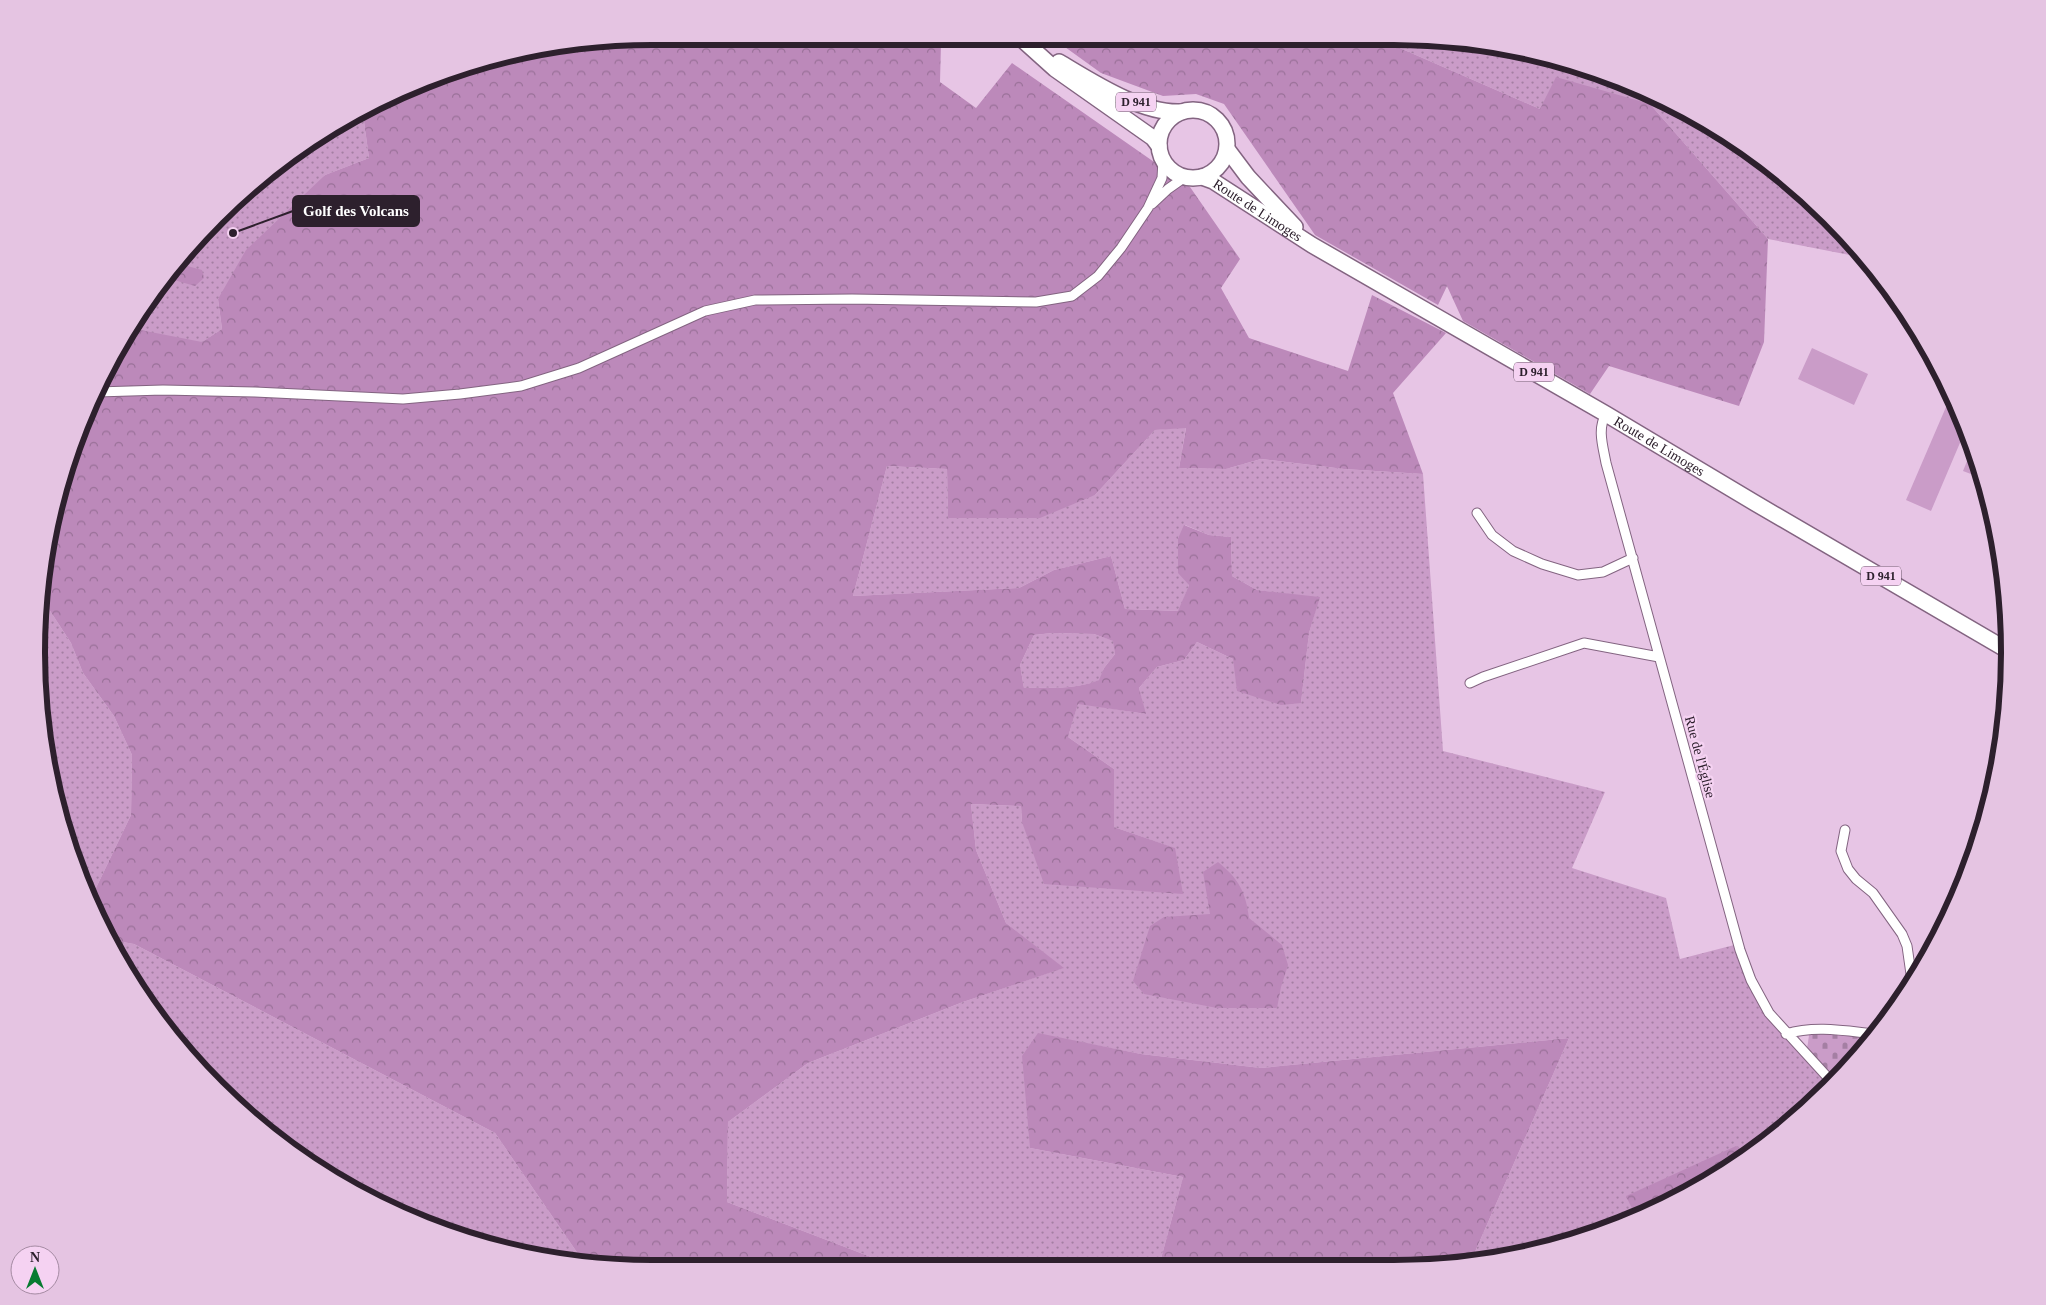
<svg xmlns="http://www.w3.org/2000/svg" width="2046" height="1305" font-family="Georgia,serif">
  <defs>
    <pattern id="grass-dots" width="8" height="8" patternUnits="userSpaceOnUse" patternTransform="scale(1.25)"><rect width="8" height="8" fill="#ca9cc8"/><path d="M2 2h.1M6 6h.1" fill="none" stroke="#a47fa3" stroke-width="1.8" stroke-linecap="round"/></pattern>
    <pattern id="forest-crowns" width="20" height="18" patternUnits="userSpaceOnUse" patternTransform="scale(1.25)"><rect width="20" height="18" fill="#bc89ba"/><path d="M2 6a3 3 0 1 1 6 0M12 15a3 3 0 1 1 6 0" fill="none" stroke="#997098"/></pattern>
    <pattern id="cemetery-stones" width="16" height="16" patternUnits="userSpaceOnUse" patternTransform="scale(1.25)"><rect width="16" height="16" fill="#ca9cc8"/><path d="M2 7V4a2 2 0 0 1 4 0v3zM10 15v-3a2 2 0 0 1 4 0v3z" fill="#a47fa3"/></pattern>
  </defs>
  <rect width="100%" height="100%" fill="#e7c5e5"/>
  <path fill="url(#grass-dots)" d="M1386,42H1474L1553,57L1666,100L1800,189L1865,258L1768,239L1650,104L1540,109Z
    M363,114L369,158L325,175L218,299L222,329L181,356L119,345L164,277L217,217L310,140Z
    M1186,427L1179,468L1226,469L1261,459L1344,469L1423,474L1443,751L1605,792L1572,868L1666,898L1680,959L1738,944L1769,1013L1832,1082L1769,1141L1748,1154L1736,1147L1627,1196L1636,1217L1553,1248L1434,1267H1373L1376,1264L1471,1261L1569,1038L1261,1068L1141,1054L1038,1034L1030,1148L1183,1177L1159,1266L892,1265L727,1202L728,1122L808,1063L963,1002L1063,968L1006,923L976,850L971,804L1021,806L1022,822L1174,848L1114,827V769L1068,737L1078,703L1145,714L1139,688L1157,667L1184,660L1197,642L1233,659L1301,703L1309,633L1319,598L1257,590L1232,576L1231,537L1209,535L1185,525L1178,538L1189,585L1179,611L1125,609L1111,556L1054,570L1019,588L853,596L887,466L947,469L948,517L1095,495L1155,430Z
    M41,597L71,643L83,673L114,716L132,755L131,815L95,890L91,903L83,889L57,812L41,733L38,612Z
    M1052,633L1094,634L1114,641L1115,654L1104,668L1100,680C1075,690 1050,687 1024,688L1020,665L1034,635Z
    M111,940L134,944L495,1133L585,1264H572L416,1222L344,1186L246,1116L140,995Z"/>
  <path fill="url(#forest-crowns)" fill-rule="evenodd" d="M572,42H941L940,82L976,108L1012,63L1190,187L1240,259L1221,288L1249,338L1348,371L1372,295L1446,333L1393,393L1423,474L1344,469L1261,459L1226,469L1179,468L1186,428L1155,430L1095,495L1040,518H948L947,469L887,466L853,596L1019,588L1054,570L1111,556L1125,609L1178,611L1189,585L1178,573V538L1184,525L1209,535L1231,537L1232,576L1257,590L1320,597L1309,633L1301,703L1281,705L1237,691L1233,659L1197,642L1184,660L1157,667L1139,688L1146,714L1078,704L1068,737L1114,769V827L1175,848L1183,894L1044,884L1022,822L1021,806L971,804L976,850L1006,923L1064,968L963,1002L808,1063L728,1122L727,1202L892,1265L585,1264L495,1133L134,944L111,940L91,903L95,890L131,815L132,755L114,716L83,673L71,643L41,597L69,454L119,345L130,328L202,342L222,329L218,299L246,250L325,175L369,158L363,114L455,69ZM1052,633L1094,634L1113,641L1115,654L1104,668L1099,680C1075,690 1050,687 1024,688L1020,665L1034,635Z
    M1058,42H1386L1540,109L1556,77L1650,104L1768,239L1764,342L1739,406L1609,366L1590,394L1463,321L1447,286L1438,305L1315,235L1224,104L1196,94L1163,96L1101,73Z
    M176,263L202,270L204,278L195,286L174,280L160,283Z
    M1218,862C1238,878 1246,892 1249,918L1282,945L1288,965L1281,987L1277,1008H1217L1144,994L1133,981L1150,926L1164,917L1210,914L1203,872Z
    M1038,1033L1141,1054L1261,1068L1569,1038L1471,1261L1377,1264L1373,1267L1159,1266L1183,1177L1030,1148L1022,1056Z
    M1736,1146L1748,1154L1666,1205L1636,1217L1626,1196Z"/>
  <path fill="url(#cemetery-stones)" d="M1826,1033L1872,1038L1857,1059L1835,1079L1807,1050L1809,1035Z"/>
  <path fill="#ca9cc8" d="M1812,348L1868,374L1854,405L1798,379Z
    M1946,407L1959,413L1965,431L1931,511L1906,500Z
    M1972,449L1984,479L1963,471Z"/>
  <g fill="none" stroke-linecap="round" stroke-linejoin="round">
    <g stroke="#836481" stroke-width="11">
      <path id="street" d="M1152,204L1168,189L1185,177
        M97,392L163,390L255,392L403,399L460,394L521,386L579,368L705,311L755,300L852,299L1036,302L1072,296L1098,276L1121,248L1148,208L1162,178L1163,160
        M1606,414C1597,429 1603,446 1606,463L1740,950L1751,980L1769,1013L1832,1082
        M1477,513L1492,535L1513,551L1542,564L1578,575L1603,572L1633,558
        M1470,683L1483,677L1584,643L1659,657
        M1845,830L1841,851L1848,869L1856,879L1873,893L1902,934L1907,946L1912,981
        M1786,1034C1815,1025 1846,1031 1875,1034"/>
    </g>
    <g stroke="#836481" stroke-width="18">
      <g id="primary">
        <path d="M1025,42L1055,69L1153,138L1159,146"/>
        <path d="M1059,62C1093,82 1141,114 1181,112"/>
        <circle cx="1193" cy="144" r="34"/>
        <path d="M1227,149L1248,177L1295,227"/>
        <path id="s1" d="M1202,177L1213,181L1312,245L1606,414L1755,503L2007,650"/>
      </g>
    </g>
    <use href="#street" stroke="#fff" stroke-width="9"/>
    <use href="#primary" stroke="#fff" stroke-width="15"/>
  </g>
  <g text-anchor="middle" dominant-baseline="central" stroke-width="4.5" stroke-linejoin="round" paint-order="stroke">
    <g fill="#f5d2f2" stroke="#695568" stroke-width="1">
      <rect x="1116" y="92.5" width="40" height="19" rx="4"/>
      <rect x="1514" y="362.5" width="40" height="19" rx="4"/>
      <rect x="1861" y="566.5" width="40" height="19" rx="4"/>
    </g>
    <g font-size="12" font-weight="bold" fill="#2d202d">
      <text x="1136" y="102">D 941</text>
      <text x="1534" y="372">D 941</text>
      <text x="1881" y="576">D 941</text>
    </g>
    <g font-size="14" fill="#2d202d" stroke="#f5d2f2">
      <text stroke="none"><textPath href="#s1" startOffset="65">Route de Limoges</textPath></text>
      <text stroke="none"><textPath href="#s1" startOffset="531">Route de Limoges</textPath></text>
      <text transform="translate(1700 757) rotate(75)">Rue de l'Église</text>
    </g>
  </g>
  <path d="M0 0H2046V1305H0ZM652 45H1394A607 607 0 0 1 2001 652V653A607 607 0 0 1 1394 1260H652A607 607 0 0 1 45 653V652A607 607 0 0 1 652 45Z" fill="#e5c4e2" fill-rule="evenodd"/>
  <path fill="none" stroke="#2d202d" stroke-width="6" d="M652 45H1394A607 607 0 0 1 2001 652V653A607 607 0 0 1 1394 1260H652A607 607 0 0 1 45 653V652A607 607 0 0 1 652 45Z"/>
  <path fill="none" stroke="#2d202d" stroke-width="2" d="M233 233L293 211"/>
  <circle fill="#2d202d" stroke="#f5d2f2" stroke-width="2" cx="233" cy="233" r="5"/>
  <rect fill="#2d202d" stroke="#2d202d" stroke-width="2" x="293" y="196" width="126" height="30" rx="5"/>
  <g font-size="15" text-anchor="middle" font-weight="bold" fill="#fff">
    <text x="356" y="216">Golf des Volcans</text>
  </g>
  <g transform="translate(35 1270)"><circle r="24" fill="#f5d2f2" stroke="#a58ba3"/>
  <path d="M0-4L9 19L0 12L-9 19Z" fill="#077b31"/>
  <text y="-8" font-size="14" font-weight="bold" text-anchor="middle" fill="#2d202d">N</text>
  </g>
</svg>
